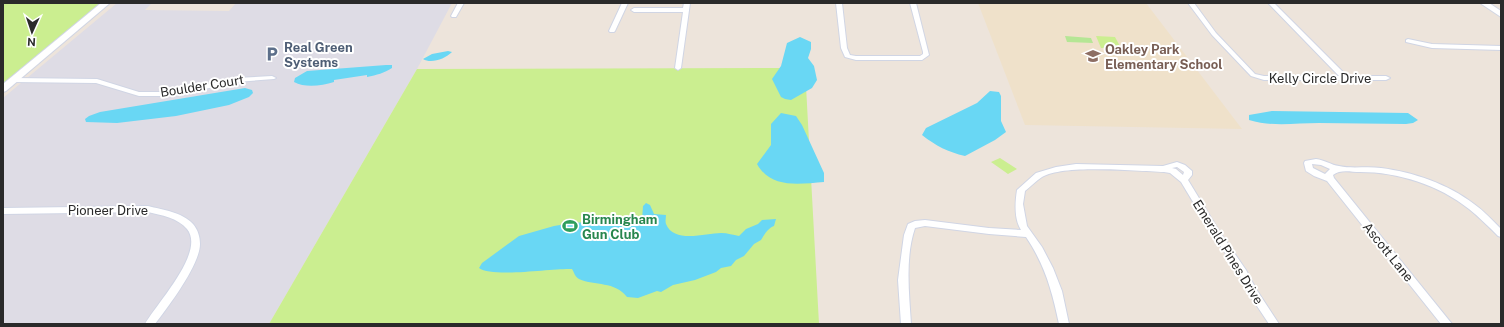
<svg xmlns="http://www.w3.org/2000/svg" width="1504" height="327" font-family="'Public Sans',sans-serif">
  <rect width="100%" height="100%" fill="#ede4db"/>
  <path fill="#dedce5" d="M117,3H152L145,10L229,11L236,3H452L417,69L269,324H3V98Z"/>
  <path fill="#efe1ca" d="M978,3H1146L1242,129L1025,125Z"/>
  <path fill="#b5e695" d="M1065,36L1091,38L1093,43L1067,42Z"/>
  <path fill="#cbee90" d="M3,3H104L3,87Z
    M1096,36L1115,37L1121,48H1101Z
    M805,68L819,324H269L417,69Z
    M1000,158L1017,169L1008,174L991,162Z"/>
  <path fill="#69d7f4" d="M800,37L811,42V49L808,58L814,66L817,80L812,88L791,100L785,99L781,97L772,79L781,66L787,43Z
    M448,51L452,52C445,59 431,64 423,59L432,54Z
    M386,65H392V68C384,73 377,75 367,77V75L334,80V82C321,86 305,88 294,82L295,78L307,71Z
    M245,88L252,90L253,93L249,97L229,105L176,116L117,123L86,122L85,119L89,116L100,112Z
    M990,91L999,92L1001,96V121L1006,132L995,140L965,156C948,152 936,146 922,135L926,128L977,103Z
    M1272,111L1408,113L1418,120L1413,123L1406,124C1377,124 1348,123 1319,123C1295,123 1272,127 1249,120V115Z
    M781,113L796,116L802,125L824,173V182C799,184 771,189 757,164L771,145V124Z
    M646,203L650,205L654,214L666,215C666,218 665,221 666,224C674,244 706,233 721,233C728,233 733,235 739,236L746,229L758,224L762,220L776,219L774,226C768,228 764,235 761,240L754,244L744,256L736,260L731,266L721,268L716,272L695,280L673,285L661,292L657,291L638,298L627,297C615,281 595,286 579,279C575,277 574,272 572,269C553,268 493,278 479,268L482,263L519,236L554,226L572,223L607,221L619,222L632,226L637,225L642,220L643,206Z"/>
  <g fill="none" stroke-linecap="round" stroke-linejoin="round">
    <g stroke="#d0d5e4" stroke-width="2">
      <path id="minor" d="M458,3H464L456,17H452L451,16Z
        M622,3H628L615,31L614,32H610L609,31Z
        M684,3H690L681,68L678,70L675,68L683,12H634L631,10L634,8H683Z
        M836,3H842L847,48L850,55L856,56H920L923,54V52L910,3H916L929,55L922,60H856L845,57L841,48Z
        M1188,3H1194L1216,33L1255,74L1264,76H1339L1268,3H1274L1347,76H1386L1390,78L1386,80H1264L1251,76L1212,35Z
        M1408,39L1432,44L1501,46V50L1432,48L1406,42V40Z
        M272,76L276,78L274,79L236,82L187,93L164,96H139L96,83L13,82L9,80L13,78L97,79L139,92H164L187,89L236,78Z
        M1316,159C1325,160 1331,165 1339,166C1352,169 1367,166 1381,168C1413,172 1448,184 1474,204C1484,211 1492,220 1501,229V237L1498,236C1489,227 1479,217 1469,209C1439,185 1398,172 1360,172C1351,172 1340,169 1333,175L1334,178L1452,324H1441L1327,181L1314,176L1306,171L1304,163L1305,161ZM1312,164L1321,165L1330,169L1325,174L1313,168Z
        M1177,162L1185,165L1192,171V175L1188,180L1219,231L1246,270L1256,289L1279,324H1269L1249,294L1239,273L1213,235L1181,182L1170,173L1164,172C1136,171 1064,164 1042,177C1036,181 1030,187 1025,191L1023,204L1027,226L1042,247L1053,268L1062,291L1069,324H1059C1052,291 1045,265 1026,237L989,234L925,226L915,228C905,257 909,293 911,324H901L898,280L904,235L908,224L915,221L925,220L989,228L1021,230C1014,219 1015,203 1017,190L1036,173L1056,167L1076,164L1163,166ZM1177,167L1184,172L1183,175L1176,169L1172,168Z
        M148,206C163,210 182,212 193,224C198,230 200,237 200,244C200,265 168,307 155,324H145C156,304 206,252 187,229C178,218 161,215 148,212L3,214V208Z"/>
    </g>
    <g stroke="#d0d5e4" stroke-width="2">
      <path id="tertiary" d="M1480,3H1489L1501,11V17Z"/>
    </g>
    <g stroke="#d0d5e4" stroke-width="2">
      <path id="secondary" d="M101,3H110L6,91L3,92V84Z"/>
    </g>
    <use href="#minor" fill="#fff" fill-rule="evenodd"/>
    <use href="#tertiary" fill="#fff" fill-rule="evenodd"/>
    <use href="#secondary" fill="#fff" fill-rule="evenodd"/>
  </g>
  <defs>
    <g id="parking-bare" transform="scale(1.2)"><path d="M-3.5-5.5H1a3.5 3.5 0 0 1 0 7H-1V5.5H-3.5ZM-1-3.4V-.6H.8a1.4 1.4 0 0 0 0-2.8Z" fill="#5c6f8a" stroke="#fff" stroke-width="2.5" paint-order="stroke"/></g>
    <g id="school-bare" transform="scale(1.2)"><path d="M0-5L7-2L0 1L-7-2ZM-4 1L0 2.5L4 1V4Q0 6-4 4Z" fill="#8d6e63" stroke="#fff" stroke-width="2.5" paint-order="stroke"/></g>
    <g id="stadium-bare" transform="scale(1.2)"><path d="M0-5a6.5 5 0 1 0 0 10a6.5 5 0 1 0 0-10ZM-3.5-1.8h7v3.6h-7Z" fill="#2e9e5b" stroke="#fff" stroke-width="2.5" paint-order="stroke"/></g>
  </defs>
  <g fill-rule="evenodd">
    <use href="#parking-bare" x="272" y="54"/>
    <use href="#school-bare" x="1093" y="56"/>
    <use href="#stadium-bare" x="570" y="226"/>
  </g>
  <g text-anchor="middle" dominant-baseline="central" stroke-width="4" stroke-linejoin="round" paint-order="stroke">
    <g font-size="13" font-weight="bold" fill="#4e5e75" stroke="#fff" text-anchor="start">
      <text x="284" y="47">Real Green<tspan x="284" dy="15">Systems</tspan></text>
    </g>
    <g font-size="13" font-weight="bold" fill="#785e54" stroke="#fff" text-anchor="start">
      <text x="1105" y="49">Oakley Park<tspan x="1105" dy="15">Elementary School</tspan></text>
    </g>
    <g font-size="13" fill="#2a2a2a" stroke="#fff">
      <text x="1320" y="78">Kelly Circle Drive</text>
      <text transform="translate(202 86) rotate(-9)">Boulder Court</text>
      <text x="108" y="210">Pioneer Drive</text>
      <text transform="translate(1228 252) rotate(58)">Emerald Pines Drive</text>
      <text transform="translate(1388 252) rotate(51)">Ascott Lane</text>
    </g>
    <g font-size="13" font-weight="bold" fill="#27864d" stroke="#fff" text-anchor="start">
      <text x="582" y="219">Birmingham<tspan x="582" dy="15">Gun Club</tspan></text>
    </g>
  </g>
  <rect width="1504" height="327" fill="none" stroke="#2a2a2a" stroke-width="8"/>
  <g transform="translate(32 32) rotate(183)" stroke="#ffffff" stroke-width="3" paint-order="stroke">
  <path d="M0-3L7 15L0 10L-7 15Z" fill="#2a2a2a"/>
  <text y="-6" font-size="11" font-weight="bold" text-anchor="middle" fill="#2a2a2a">N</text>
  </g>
</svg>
